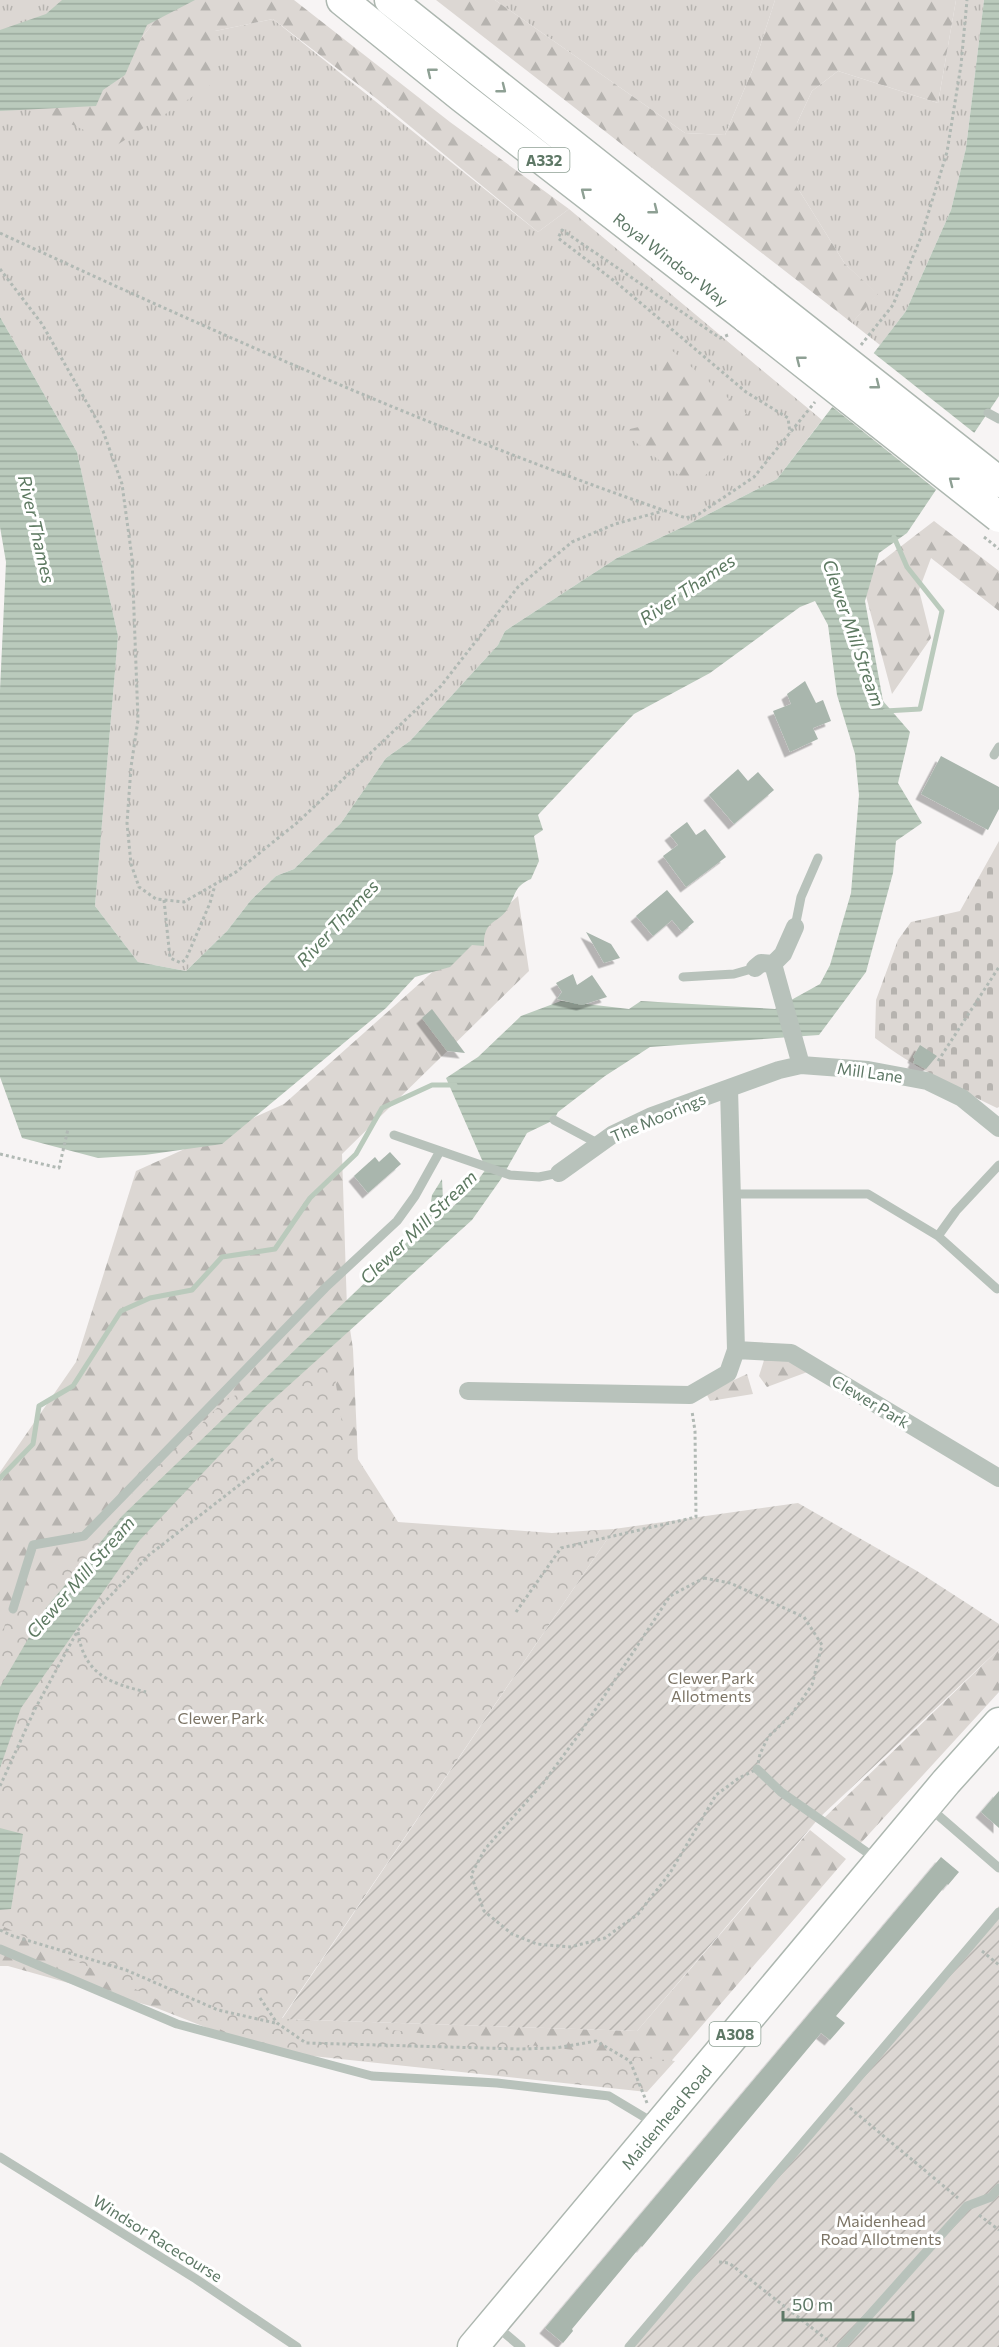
<svg xmlns="http://www.w3.org/2000/svg" width="999" height="2347" font-family="Commissioner,sans-serif">
  <defs>
    <pattern id="grass-tufts" width="24" height="20" patternUnits="userSpaceOnUse" patternTransform="scale(1.5)"><rect width="24" height="20" fill="#dcd7d3"/><path d="M3 7l-1-3M5 7V3M7 7l1-3M15 17l-1-3M17 17v-4M19 17l1-3" fill="none" stroke="#b6b3af"/></pattern>
    <pattern id="forest-firs" width="22" height="20" patternUnits="userSpaceOnUse" patternTransform="scale(1.5)"><rect width="22" height="20" fill="#dcd7d3"/><path d="M5 1l3.5 6h-7zM16 11l3.5 6h-7z" fill="#b6b3af"/></pattern>
    <pattern id="cemetery-stones" width="16" height="16" patternUnits="userSpaceOnUse" patternTransform="scale(1.5)"><rect width="16" height="16" fill="#dcd7d3"/><path d="M2 7V4a2 2 0 0 1 4 0v3zM10 15v-3a2 2 0 0 1 4 0v3z" fill="#b6b3af"/></pattern>
    <pattern id="park-crowns" width="20" height="18" patternUnits="userSpaceOnUse" patternTransform="scale(1.5)"><rect width="20" height="18" fill="#dcd7d3"/><path d="M2 6a3 3 0 1 1 6 0M12 15a3 3 0 1 1 6 0" fill="none" stroke="#b6b3af"/></pattern>
    <pattern id="garden-furrows" width="10" height="10" patternUnits="userSpaceOnUse" patternTransform="scale(1.5)"><rect width="10" height="10" fill="#dcd7d3"/><path d="M-1 1l2-2M0 10L10 0M9 11l2-2" fill="none" stroke="#b6b3af"/></pattern>
    <pattern id="water-rules" width="6" height="5" patternUnits="userSpaceOnUse" patternTransform="scale(1.5)"><rect width="6" height="5" fill="#bacabc"/><path d="M0 2.5h6" fill="none" stroke="#9aa99d"/></pattern>
    <filter id="shadow"><feDropShadow dx="-5.5" dy="5.5" stdDeviation="0" flood-color="#0004"/></filter>
  </defs>
  <rect width="100%" height="100%" fill="#f7f4f4"/>
  <path fill="url(#grass-tufts)" d="M0,0H171L129,54L215,31L273,19L538,232L569,209L822,420L777,479L685,526L617,558L505,631L498,645L410,741L386,758L341,823L294,869L276,876L251,900L227,931L186,971L138,962L95,906L118,636L77,452L0,317Z
    M495,0H775L752,71L725,135L685,133Z
    M956,0H984L966,148L951,210L906,311L880,345L852,323L877,294L845,264L797,187V123L812,91L838,71L938,103Z"/>
  <path fill="url(#forest-firs)" d="M171,0H294L450,122L569,209L538,232L377,99L273,19L215,31L212,84L117,145L42,111L129,54Z
    M436,0H495L685,133L725,135L752,71L775,0H956L938,103L838,71L812,91L797,123V187L845,264L878,294L852,323Z
    M656,337L761,426L693,486L621,431L661,422Z
    M934,521L999,571V611L931,558L919,590L931,638L892,694L861,577Z
    M518,896L529,971L342,1154L347,1309L353,1349L361,1527L282,2019L637,2031L810,1830L846,1859L667,2066L266,2051L154,2007L8,1966H0V1472L76,1362L136,1171L284,1104Z
    M765,1357L786,1358L810,1371L767,1387L759,1376Z
    M747,1374L753,1394L710,1401L706,1393Z
    M999,1649V1692L859,1845L822,1820Z"/>
  <path fill="url(#cemetery-stones)" d="M999,841V1107L997,1108C953,1086 915,1068 875,1038L876,1000L898,940L911,922L960,911Z"/>
  <path fill="url(#park-crowns)" d="M332,1358L344,1437L398,1522L552,1533L614,1529L282,2018L675,2061L647,2092L266,2051L0,1925V1659L5,1623L226,1399Z"/>
  <path fill="url(#garden-furrows)" d="M798,1503L917,1571L999,1624V1649L819,1818L637,2031L282,2019L614,1529Z
    M999,1906V2347H627Z"/>
  <path fill="url(#water-rules)" d="M62,0H195L147,25L125,75L103,90L96,106L0,111V30L46,14Z
    M984,0H999V396L907,533L879,553L865,601L883,701L910,732L898,783L922,823L896,841L893,873L866,972L819,1035L650,1047L605,1076L558,1112L554,1120L527,1133L501,1179L472,1220L265,1407L139,1541L21,1708L0,1768V1687L46,1608L122,1516L428,1222L432,1195L442,1179L443,1199L447,1212L470,1191L486,1169L446,1078L478,1057L521,1016L561,1001L629,1009L641,1001L775,1009L820,984L830,965L851,893L859,795L855,754L837,695L828,625L815,601L800,607L710,673L634,714L538,815L543,830L534,836L539,861L531,879C514,886 516,895 508,908C499,924 483,919 484,946L472,945L450,967L415,977L386,1008L222,1144L145,1155L98,1158L22,1138L0,1077V690L6,562L0,527V317L77,452L118,636L95,906L138,962L186,971L227,931L251,900L276,876L294,869L341,823L386,758L410,741L498,645L505,631L617,558L685,526L777,479L906,311L951,210L966,148Z
    M0,1828L23,1834L11,1909L0,1910Z"/>
  <path fill="#f7f4f4" d="M871,351L977,435L939,492L830,405Z"/>
  <g fill="none" stroke-linecap="round" stroke-linejoin="round">
    <path stroke="#bacabc" stroke-width="5" d="M885,711L920,709L942,611L907,567L894,537
      M0,1478L33,1444L39,1406L73,1386L121,1311L150,1298L192,1290L222,1257L275,1249L310,1198L356,1154L382,1108L432,1085H455"/>
  </g>
  <path fill="#a9b6ad" filter="url(#shadow)" d="M805,681L816,703L823,700L831,721L813,728L818,739L790,752L773,711L791,704L787,694Z
    M941,756L999,787V809L988,830L921,794Z
    M738,769L748,781L758,772L774,790L734,824L709,795Z
    M687,822L696,835L705,829L726,857L686,887L663,856L678,845L670,835Z
    M667,890L694,922L682,932L672,920L653,936L636,916Z
    M586,932L611,944L620,958L604,963Z
    M573,974L577,985L592,975L607,997L582,1005L557,999L562,992L556,983Z
    M432,1009L465,1053L447,1051L422,1018Z
    M920,1045L937,1056L926,1069L913,1063L915,1059L913,1057Z
    M390,1152L401,1164L368,1193L354,1176L375,1157L379,1162Z
    M999,1791V1828L981,1812Z
    M941,1857L959,1872L948,1885L947,1884L836,2016L845,2023L830,2040L821,2033L652,2235L642,2247L641,2246L572,2329L573,2331L563,2343L545,2328Z"/>
  <g fill="none" stroke-linecap="round" stroke-linejoin="round">
    <g stroke="#adb7b0" stroke-width="33">
      <path id="primary" d="M342,0L462,97L747,318
        M390,0L764,297
        M473,2347L946,1782L999,1723"/>
    </g>
    <path stroke="#b1b9b4" stroke-width="3" stroke-dasharray="3 3" stroke-linecap="butt" d="M0,233C225,337 451,438 686,518L699,514L754,477L815,402
      M0,269L42,324L103,431L122,484L132,558L138,720L131,767L127,823L131,864L139,887L156,899L184,902L236,872L298,822L441,686L518,587L572,542L615,524L663,511
      M728,335L720,338L562,230L558,238L617,283L746,392L788,418L790,433
      M861,345L893,305L921,237L947,152L961,65L967,0
      M164,900L170,958L181,963L186,959L210,903L215,885
      M938,1061L999,967
      M0,1154L59,1168L68,1129
      M704,1578L730,1583L804,1617L822,1645L812,1685L791,1715L768,1737L760,1754L757,1769L739,1778L716,1795L670,1873L638,1914L605,1938L570,1947L537,1944L512,1934L484,1911L471,1875L485,1849L544,1782L580,1733L670,1596Z
      M516,1612L561,1548L696,1517L695,1431L692,1411
      M78,1632C84,1674 109,1683 146,1692
      M0,1786L35,1709L78,1630L149,1555L274,1458
      M0,1930L13,1936L126,1970L218,2010L275,2023
      M982,1951L999,1965
      M260,1998L277,2023L306,2043L520,2049L556,2048L596,2041L630,2061L647,2103
      M850,2108L958,2198
      M979,2215L999,2230
      M719,2262L729,2263L830,2342"/>
    <path stroke="#b8c2bb" stroke-width="9" d="M988,413L999,419
      M994,755L999,747
      M795,927L801,897L818,858
      M683,977L734,974L755,968
      M554,1120L599,1144
      M394,1135L510,1175L539,1177L559,1173
      M732,1194H868L938,1236L956,1211L999,1165
      M938,1236L997,1289
      M13,1609L33,1545L84,1536L325,1288L397,1221L415,1196L440,1151
      M757,1769L781,1792L875,1858
      M932,1807L939,1816L999,1868
      M0,1949L177,2024L372,2076L497,2083L609,2096L654,2123
      M0,2157L196,2279L297,2347
      M495,2325L521,2347
      M629,2347L999,1912
      M841,2347L967,2206L991,2197L999,2188"/>
    <path stroke="#b8c2bb" stroke-width="18" d="M795,927L783,954L773,964L801,1065
      M755,968L761,963L773,964
      M729,1088L736,1350
      M559,1173L612,1135L652,1116L779,1070L801,1065L868,1070L927,1081L962,1098L999,1128
      M468,1391L690,1395L728,1373L736,1350L791,1353L999,1478"/>
    <use href="#primary" stroke="#fff" stroke-width="30"/>
    <g stroke="#adb7b0" stroke-width="33" stroke-linecap="butt">
      <path id="primary-bridge" d="M764,297L999,482
        M747,318L999,517"/>
    </g>
    <path stroke="#b1b9b4" stroke-width="3" stroke-dasharray="3 3" stroke-linecap="butt" d="M984,537L999,549"/>
    <use href="#primary-bridge" stroke="#fff" stroke-width="30"/>
  </g>
  <defs><path id="oneway-chevron" d="M-2-3.5L2.5 0L-2 3.5" fill="none" stroke-width="1.6" stroke-linecap="round" stroke-linejoin="round" transform="scale(1.5)"/></defs>
  <g stroke="#8ea094">
    <use href="#oneway-chevron" transform="translate(431 72) rotate(-141)"/>
    <use href="#oneway-chevron" transform="translate(502 89) rotate(38)"/>
    <use href="#oneway-chevron" transform="translate(585 192) rotate(-142)"/>
    <use href="#oneway-chevron" transform="translate(654 210) rotate(38)"/>
    <use href="#oneway-chevron" transform="translate(800 360) rotate(-142)"/>
    <use href="#oneway-chevron" transform="translate(876 385) rotate(38)"/>
    <use href="#oneway-chevron" transform="translate(953 481) rotate(-142)"/>
  </g>
  <g text-anchor="middle" dominant-baseline="central" stroke-width="6" stroke-linejoin="round" paint-order="stroke">
    <g fill="#fff" stroke="#8ea094" stroke-width="1.5">
      <rect x="518.5" y="148" width="51" height="24" rx="4.5"/>
      <rect x="709.5" y="2022" width="51" height="24" rx="4.5"/>
    </g>
    <g font-size="15" font-weight="bold" fill="#5e7866">
      <text x="544" y="160">A332</text>
      <text x="735" y="2034">A308</text>
    </g>
    <g font-size="16" fill="#5e7866" stroke="#fff">
      <text transform="translate(671 259) rotate(38)">Royal Windsor Way</text>
      <text transform="translate(870 1072) rotate(8)">Mill Lane</text>
      <text transform="translate(658 1117) rotate(-23)">The Moorings</text>
      <text transform="translate(871 1401) rotate(31)">Clewer Park</text>
      <text transform="translate(666 2117) rotate(-50)">Maidenhead Road</text>
      <text transform="translate(158 2238) rotate(32)">Windsor Racecourse</text>
    </g>
    <g font-size="16" fill="#7c7465" stroke="#fff">
      <text x="711" y="1677">Clewer Park<tspan x="711" dy="18">Allotments</tspan></text>
      <text x="221" y="1717">Clewer Park</text>
      <text x="881" y="2220">Maidenhead<tspan x="881" dy="18">Road Allotments</tspan></text>
    </g>
    <g font-size="18" font-style="italic" fill="#5d7961" stroke="#fff">
      <text transform="translate(37 529) rotate(77)">River Thames</text>
      <text transform="translate(687 589) rotate(-34)">River Thames</text>
      <text transform="translate(854 633) rotate(71)">Clewer Mill Stream</text>
      <text transform="translate(337 923) rotate(-47)">River Thames</text>
      <text transform="translate(418 1227) rotate(-44)">Clewer Mill Stream</text>
      <text transform="translate(80 1577) rotate(-49)">Clewer Mill Stream</text>
    </g>
  </g>
  <path d="M783 2311v9h130v-9" fill="none" stroke="#5e7866" stroke-width="3"/>
  <text x="792" y="2311" font-size="18" fill="#5e7866" stroke="#ffffff" stroke-width="4.5" paint-order="stroke">50 m</text>
</svg>
